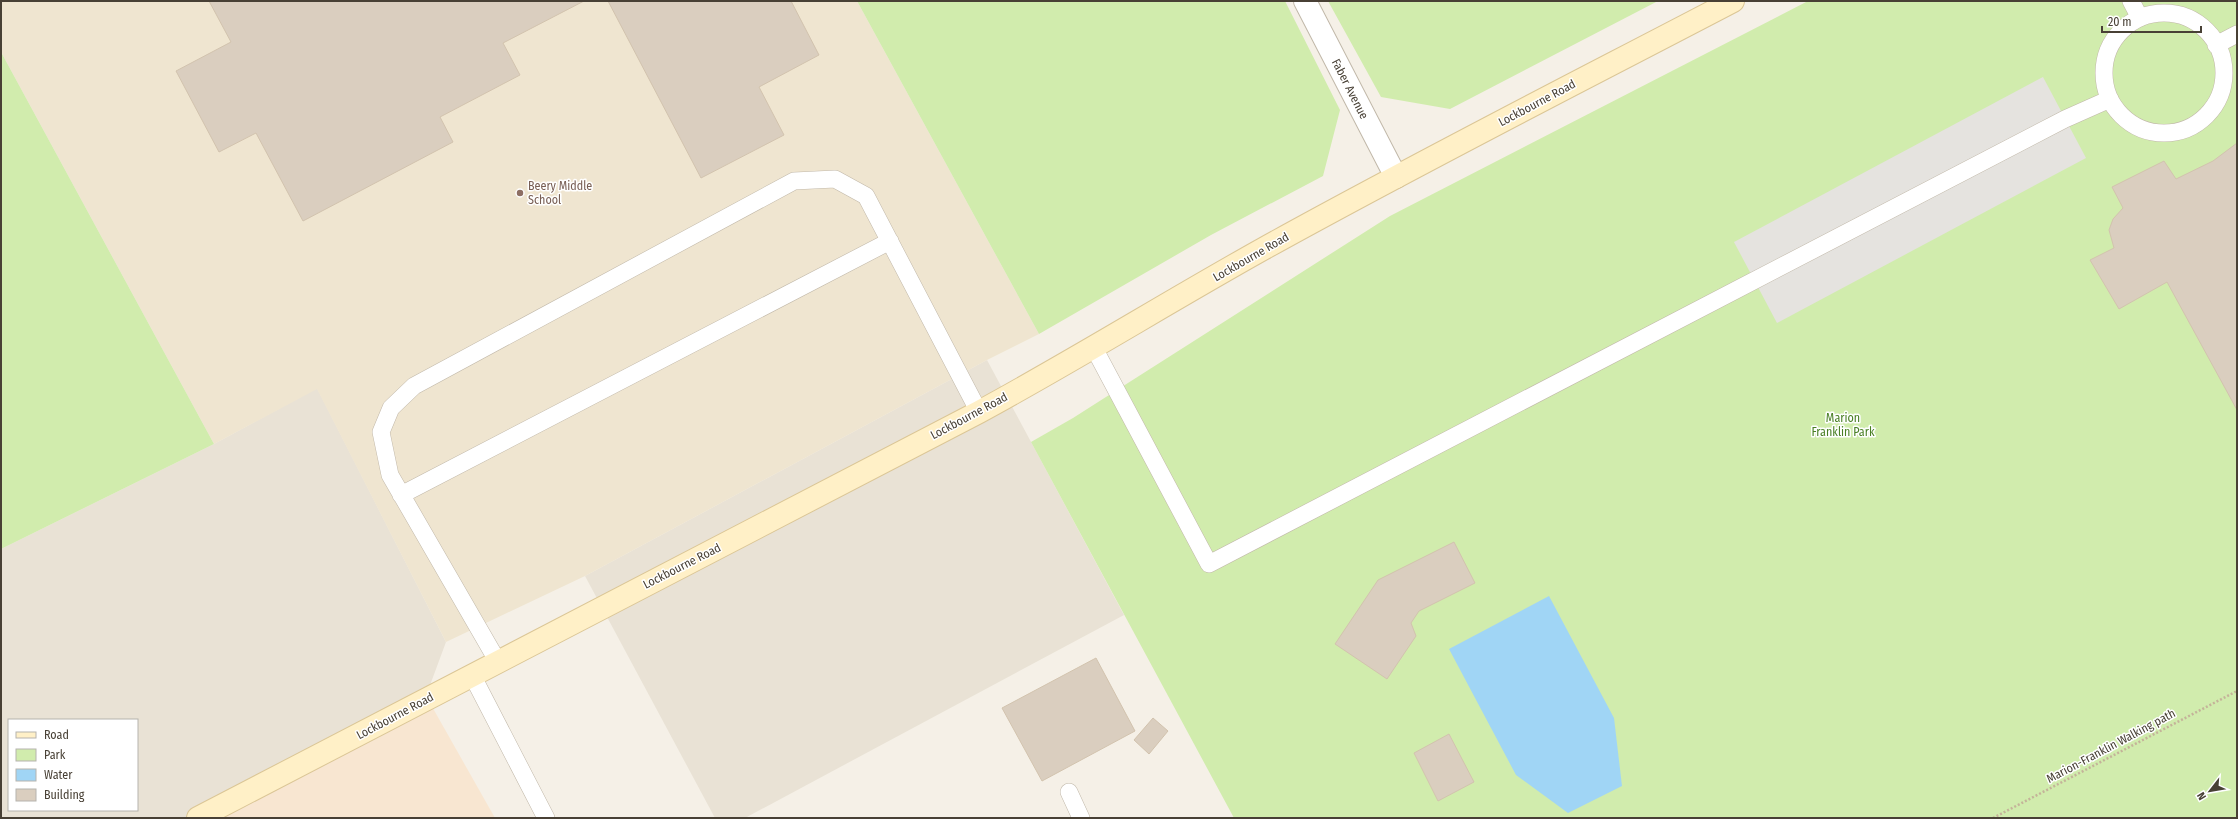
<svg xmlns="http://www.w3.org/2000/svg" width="2238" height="819" font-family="'Fira Sans Condensed',sans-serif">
  <rect width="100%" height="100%" fill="#f5f0e7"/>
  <path fill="#e9e2d5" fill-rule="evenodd" d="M987,360L1124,615L745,818H715L585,576Z
    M317,388L446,642L426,696L203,818H1V549L214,444ZM9,720H137V810H9Z"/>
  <path fill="#f8e6d1" d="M426,696L495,818H203Z"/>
  <path fill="#efe5d0" d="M1,1H857L1039,334L987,360L585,576L446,642L317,389L214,444L1,52Z"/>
  <path fill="#d1ecad" d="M857,1H1285L1340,110L1323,176L1211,235L1039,334Z
    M1328,1H1658L1450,109L1381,97Z
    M1808,1H2237V818H1234L1031,442L1073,418L1390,216Z
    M1,52L214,444L1,549Z"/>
  <path fill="#e5e3df" d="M2043,77L2086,158L1777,323L1734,242Z"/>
  <path fill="#a0d5f5" d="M1549,596L1614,718L1622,786L1568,813L1516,775L1449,649Z"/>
  <path fill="#dacebf" stroke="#d2c3ae" d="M209,1H584L503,43L520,75L440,117L453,142L303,221L256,133L219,152L176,71L231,42Z
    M608,1H791L819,55L759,87L784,135L701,178Z
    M2237,143V410L2167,282L2119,309L2090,260L2114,248L2109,230L2113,219L2123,208L2112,187L2164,161L2176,179L2213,161Z
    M1454,542L1475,583L1419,611L1411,623L1416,636L1387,679L1335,644L1378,580Z
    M1096,658L1135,731L1042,781L1002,708Z
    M1153,718L1168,731L1149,754L1134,740Z
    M1449,734L1474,782L1438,801L1414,753Z"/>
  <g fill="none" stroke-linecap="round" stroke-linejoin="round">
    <g stroke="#c1b8a9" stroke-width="18">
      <path id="lane" d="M2131,1L2140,18
        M2104 73a60 60 0 1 1 120 0a60 60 0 1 1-120 0Z
        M2216,45L2237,34
        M1094,348L1209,564L2065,119L2110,99
        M401,495L890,241
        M498,662L390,475L381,432L391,408L414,386L794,181L835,179L866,196L979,412
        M472,675L546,818
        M1069,792L1081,818"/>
    </g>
    <g stroke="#c1b8a9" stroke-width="24">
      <path id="street" d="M1305,1L1396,177"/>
    </g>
    <g stroke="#dbc696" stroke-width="24">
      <path id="secondary" d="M198,818L979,412C1075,360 1168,302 1263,249C1418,163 1576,83 1733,1"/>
    </g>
    <path stroke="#c4b399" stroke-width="2.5" stroke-dasharray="2 2" stroke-linecap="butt" d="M1993,818L2237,691"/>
    <use href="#lane" stroke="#fff" stroke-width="17"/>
    <use href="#street" stroke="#fff" stroke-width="22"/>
    <use href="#secondary" stroke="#fff0c7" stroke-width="22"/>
  </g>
  <circle fill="#8d6e63" stroke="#fff" stroke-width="1.5" cx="520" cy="193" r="4"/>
  <g text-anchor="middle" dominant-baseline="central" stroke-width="3" stroke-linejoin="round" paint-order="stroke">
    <g font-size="12" fill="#484035" stroke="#fff">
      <text transform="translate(1350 89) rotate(63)">Faber Avenue</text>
      <text transform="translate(1537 103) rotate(-28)">Lockbourne Road</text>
      <text transform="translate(1251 257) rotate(-30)">Lockbourne Road</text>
      <text transform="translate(969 416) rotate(-28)">Lockbourne Road</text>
      <text transform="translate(682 566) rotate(-27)">Lockbourne Road</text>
      <text transform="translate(395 716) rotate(-28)">Lockbourne Road</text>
      <text transform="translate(2111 746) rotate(-28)">Marion-Franklin Walking path</text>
    </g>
    <g font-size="12" fill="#785e54" stroke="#fff" text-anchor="start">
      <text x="528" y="186">Beery Middle<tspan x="528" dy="14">School</tspan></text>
    </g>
    <g font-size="12" fill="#497f24" stroke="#fff">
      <text x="1843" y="418">Marion<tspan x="1843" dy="14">Franklin Park</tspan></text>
    </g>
  </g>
  <rect width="2238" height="819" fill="none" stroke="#484035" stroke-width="4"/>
  <rect x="8" y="719" width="130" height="92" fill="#ffffff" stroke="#b6b3ae"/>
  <rect x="16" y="732" width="20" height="6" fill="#fff0c7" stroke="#b6b3ae"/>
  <text x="44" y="739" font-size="12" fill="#484035">Road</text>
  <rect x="16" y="749" width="20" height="12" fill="#d1ecad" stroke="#b6b3ae"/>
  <text x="44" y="759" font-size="12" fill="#484035">Park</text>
  <rect x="16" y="769" width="20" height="12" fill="#a0d5f5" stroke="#b6b3ae"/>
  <text x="44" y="779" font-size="12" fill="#484035">Water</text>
  <rect x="16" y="789" width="20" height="12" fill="#dacebf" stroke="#b6b3ae"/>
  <text x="44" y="799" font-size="12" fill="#484035">Building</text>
  <g transform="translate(2210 791) rotate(239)" stroke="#ffffff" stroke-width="3" paint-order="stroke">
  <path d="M0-3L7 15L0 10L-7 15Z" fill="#484035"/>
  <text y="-6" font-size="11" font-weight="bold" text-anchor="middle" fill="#484035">N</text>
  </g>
  <path d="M2102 26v6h99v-6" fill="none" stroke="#484035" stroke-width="2"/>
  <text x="2108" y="26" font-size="12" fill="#484035" stroke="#ffffff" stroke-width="3" paint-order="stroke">20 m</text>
</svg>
